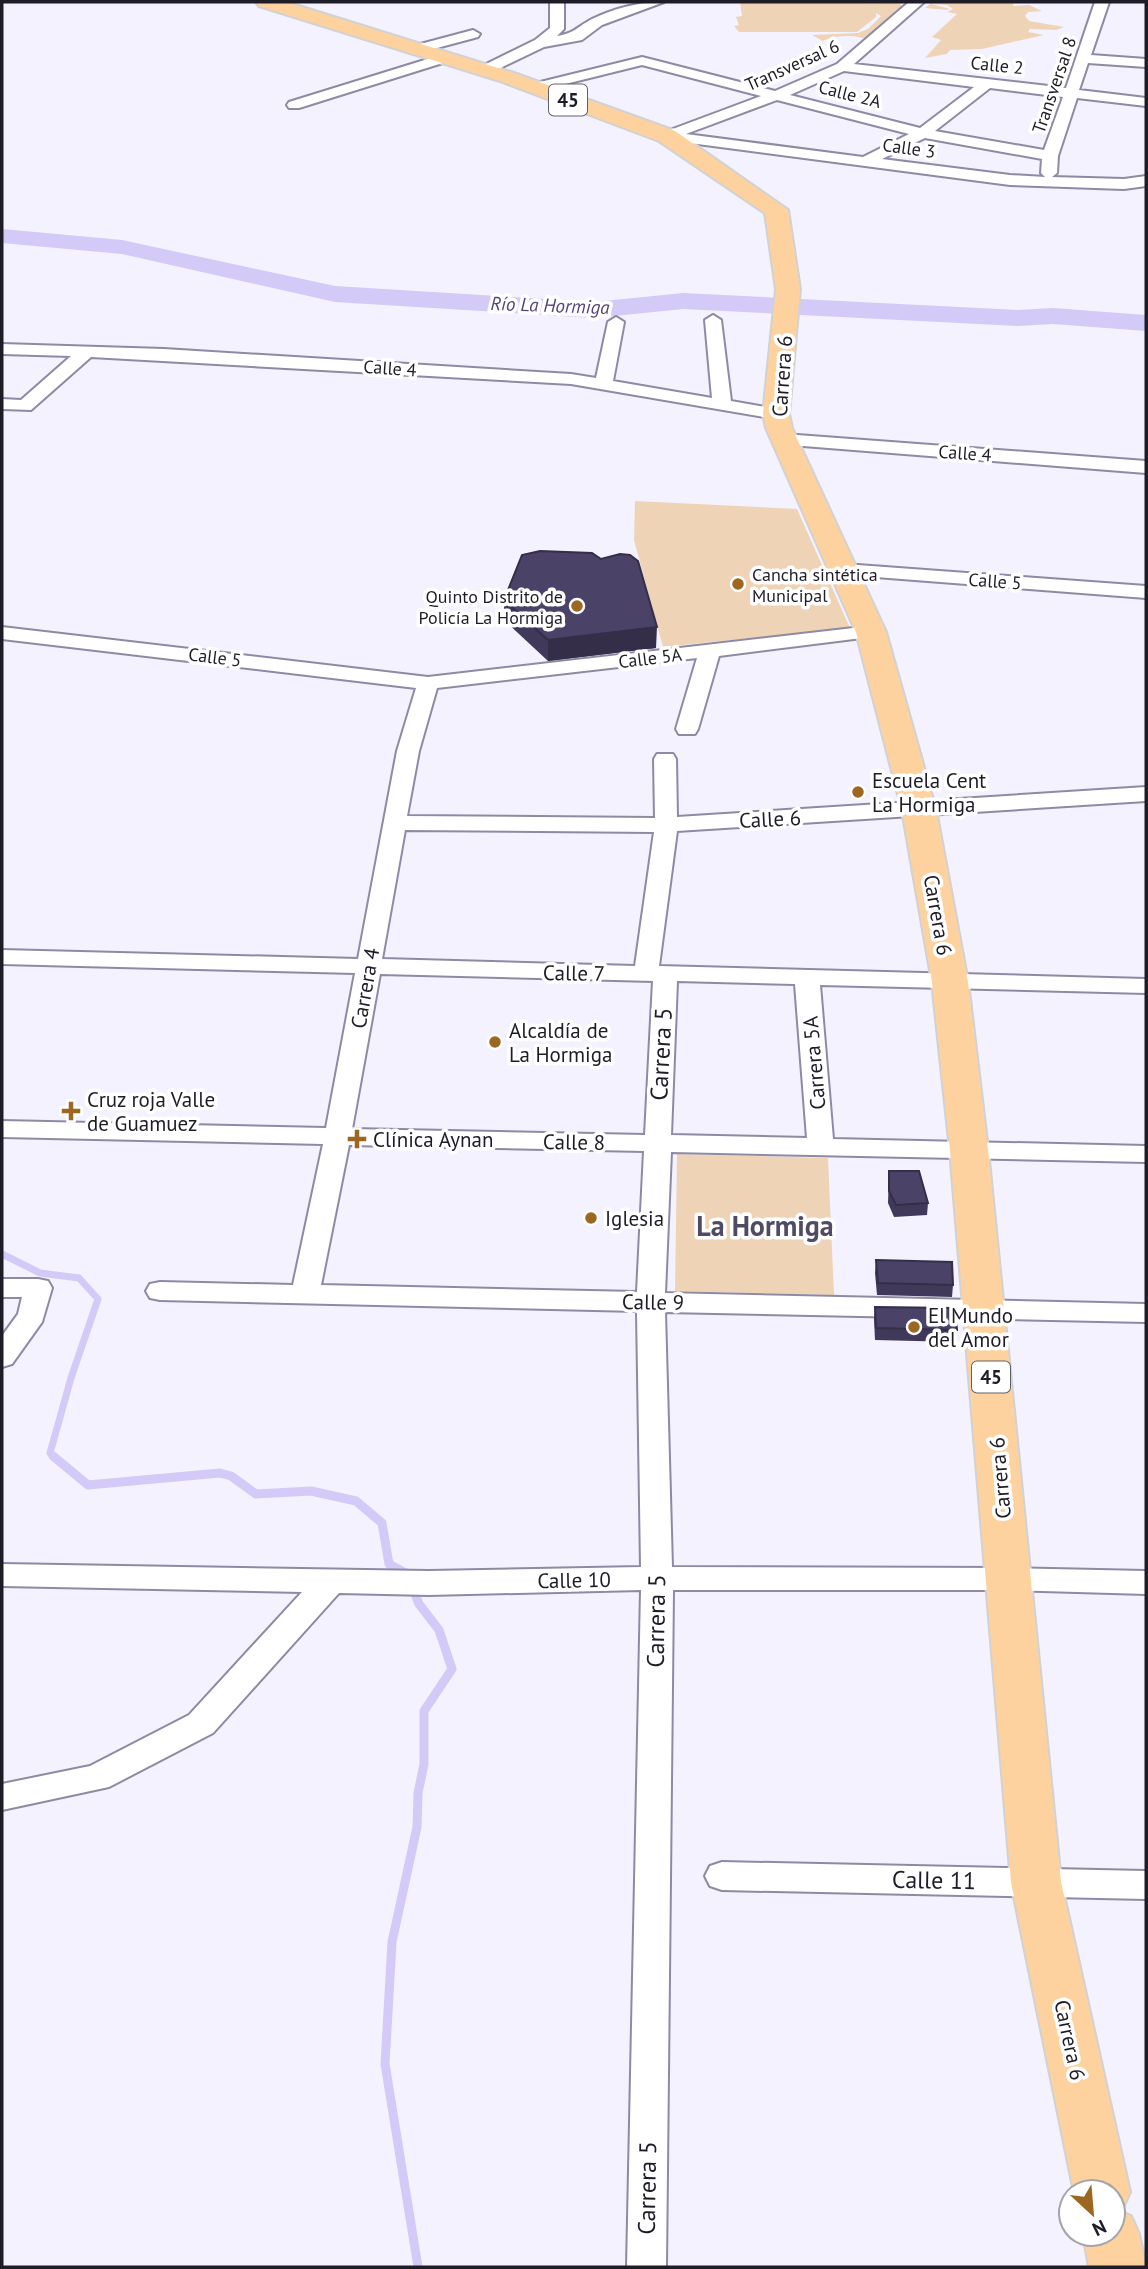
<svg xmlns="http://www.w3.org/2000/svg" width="1148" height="2269" font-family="'PT Sans',sans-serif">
  <rect width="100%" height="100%" fill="#f4f2fe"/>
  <path fill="#efd3b6" d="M740,2H871L872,4L873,2H906L900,4L905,9L896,10L893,14L894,20L885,22L870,41C858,34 835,35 823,41L812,35L858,33L868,29L881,16L876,13V17L857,32H739L734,26L739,25L736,17L742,16Z
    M920,2H1014L1013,6L1029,5L1042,11L1028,12L1025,16L1029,21L1064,27L1056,30L1030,29L1028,32L1044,35L982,49L950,50L947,54L925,58L941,40L932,37L957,14L947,12L953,9L947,5L932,4L950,9L947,10L925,8L930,4Z
    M635,501L797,509L850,628L663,647L634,540Z
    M677,1154L828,1158L834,1295L675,1291Z"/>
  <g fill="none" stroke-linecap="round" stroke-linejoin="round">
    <path stroke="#d3caf7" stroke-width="7" d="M2,1254L40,1273L79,1278L98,1299L71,1378L50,1453L55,1457"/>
    <path stroke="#d3caf7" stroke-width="9" d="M53,1456L88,1485L220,1473L231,1476L256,1494L311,1491L356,1501L382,1523L389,1564L409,1575
      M412,1586L419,1604L439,1630L452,1669L424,1711V1764L418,1793L417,1827L392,1942L385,2064L418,2267"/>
    <path fill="#d3caf7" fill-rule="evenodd" d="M2,229L122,240L335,286L594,302L683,293L1018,310L1053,308L1146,315V331L1053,324L1018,326L683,309L594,318L335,302L122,254L2,243Z"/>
    <g stroke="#8f89a4" stroke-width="4">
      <path id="street" d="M550,2H564V29L557,36C575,33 577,27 592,19C612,9 641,1 664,2L602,25L582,40L544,47L490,73H480V67L535,40L550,28Z
        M909,2H924L854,64L1066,88L1095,2H1109L1091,55L1146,59V67L1088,63L1079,90L1146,98V106L1077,98L1058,156L1057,173L1052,177L1124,179L1146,176V186L1124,189L1010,185L667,140L660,136L662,133L761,96L642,65L533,92L526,88L528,85L642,57L775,91L837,64ZM844,71L974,87L920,128L790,95ZM990,88L1063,97L1044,150L935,131ZM777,100L909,134L863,157L686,134ZM925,138L1042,159L1041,173L1045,177L1010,175L882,159Z
        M473,30L480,34L478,37L418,53L411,49L413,46Z
        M444,54L451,58L449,61L299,108H289L287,105L289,102Z
        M713,315L721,320L731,401L782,410L785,414L782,418L776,419L571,384L91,357L31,410L2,409V399L21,400L71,356L2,354V344L164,349L571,374L596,378L608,322L616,317L624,322L613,381L712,398L705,320Z
        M784,434L1146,461V473L778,444L775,440L778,436Z
        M844,564L1146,586V598L837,574L834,570L837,566Z
        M871,626L878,628L881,632L878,636L719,656L698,729L695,734H679L676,729L697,658L437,688L419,751L407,816L655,818L654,759L657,754H673L676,759L677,817L1146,787V801L677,831L659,966L1146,979V993L820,985L833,1139L1146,1146V1162L671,1152L665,1293L1146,1304V1322L665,1312L672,1567L1009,1568L1146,1571V1594L1009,1590H673L666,2267H627L641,1590L429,1595L339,1593L213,1733L109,1787L2,1810V1784L90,1766L189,1715L302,1592L2,1586V1564L429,1571L641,1567L637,1311L160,1300L150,1298L146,1291L150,1284L160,1282L293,1285L323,1144L2,1137V1121L326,1128L355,973L2,964V950L358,959L397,751L416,688L2,639V627L428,677ZM405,830L654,832L635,966L382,959ZM380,974L653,981L645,1135L352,1129ZM677,981L795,984L807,1138L671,1135ZM349,1145L644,1151L637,1292L321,1285Z
        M2,1279H38L48,1281L52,1288L42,1322L12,1364L2,1367V1336L18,1314L22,1297H2Z
        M722,1862L1146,1871V1899L722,1890L710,1886L705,1876L710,1866Z"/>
    </g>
    <g stroke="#d2d2d4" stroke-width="4">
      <path id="primary" d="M256,2H286L514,73L675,131L788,210L800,289L789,414L792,428L886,632L936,810L968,982L988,1150L1061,1882L1130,2192L1122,2210L1119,2211L1131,2216L1139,2234L1146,2267H1089L1083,2234H1113V2192H1074L1011,1882L950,1150L932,982L902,810L856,632L766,428L763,414L776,289L765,213L659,141L500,81L259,6Z"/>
    </g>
    <use href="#street" fill="#fff" fill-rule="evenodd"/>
    <use href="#primary" fill="#fed29e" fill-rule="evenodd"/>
  </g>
  <path fill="#403959" d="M504,600L656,648L548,661L504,620Z
    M889,1171L928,1203L927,1215L894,1217L888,1203Z
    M876,1260L953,1285L952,1297L877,1295L875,1273Z
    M875,1307L957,1330L956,1342L875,1340L874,1319Z"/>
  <path fill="#342e49" d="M657,627L656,648L548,661V640Z"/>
  <path fill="#4b4268" stroke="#342e49" stroke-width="2" d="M540,551L592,553L601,559L620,554L630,555L638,561L657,627L548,640L504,600L522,555Z
    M889,1171H919L928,1203L896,1205L889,1191Z
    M876,1260L952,1262L953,1285L878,1283Z
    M875,1307L955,1308L957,1330L876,1328Z"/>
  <g fill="#9d6721" stroke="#fff" stroke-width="2.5">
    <circle cx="738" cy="584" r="7"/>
    <circle cx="577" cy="606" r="7"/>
    <circle cx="858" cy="792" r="7"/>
    <circle cx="495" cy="1042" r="7"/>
    <path d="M67.5 1100.5h7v7h7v7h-7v7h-7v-7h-7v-7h7z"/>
    <path d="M353.5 1128.5h7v7h7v7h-7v7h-7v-7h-7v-7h7z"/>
    <circle cx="591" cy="1218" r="7"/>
    <circle cx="914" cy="1327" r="7"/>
  </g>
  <g text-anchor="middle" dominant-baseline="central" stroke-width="7" stroke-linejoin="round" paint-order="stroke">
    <g font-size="18" fill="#1e1c26" stroke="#fff">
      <text transform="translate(792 65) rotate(-24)">Transversal 6</text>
      <text transform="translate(997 65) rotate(6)">Calle 2</text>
      <text transform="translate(1054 85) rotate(-71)">Transversal 8</text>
      <text transform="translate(850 94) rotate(14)">Calle 2A</text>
      <text transform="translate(909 148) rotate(8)">Calle 3</text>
      <text transform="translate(390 368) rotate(4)">Calle 4</text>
      <text transform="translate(965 453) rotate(4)">Calle 4</text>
      <text transform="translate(995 581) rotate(4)">Calle 5</text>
      <text transform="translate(215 657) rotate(7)">Calle 5</text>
      <text transform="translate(650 658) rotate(-7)">Calle 5A</text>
    </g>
    <g font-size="18" fill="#1e1c26" stroke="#fff" text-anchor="start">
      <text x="752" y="574">Cancha sintética<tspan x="752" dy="21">Municipal</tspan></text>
      <text x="563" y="596" text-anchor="end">Quinto Distrito de<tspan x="563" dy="21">Policía La Hormiga</tspan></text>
    </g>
    <g fill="#fff" stroke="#626067" stroke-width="2">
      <rect x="549" y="84.5" width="38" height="31" rx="5"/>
      <rect x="972" y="1361.5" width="38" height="31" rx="5"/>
    </g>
    <g font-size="19" font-weight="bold" fill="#1e1c26">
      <text x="568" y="100">45</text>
      <text x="991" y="1377">45</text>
    </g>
    <g font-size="19" font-style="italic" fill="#55457e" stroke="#fff">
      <text transform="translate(550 305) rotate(2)">Río La Hormiga</text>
    </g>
    <g font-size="21" fill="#1e1c26" stroke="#fff">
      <text transform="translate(782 376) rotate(-86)">Carrera 6</text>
      <text transform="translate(770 819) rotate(-3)">Calle 6</text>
      <text transform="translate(938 915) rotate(80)">Carrera 6</text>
      <text transform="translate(574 973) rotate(1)">Calle 7</text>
      <text transform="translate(365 988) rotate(-80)">Carrera 4</text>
      <text transform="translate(814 1063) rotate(-95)">Carrera 5A</text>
      <text transform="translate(574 1142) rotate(1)">Calle 8</text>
      <text transform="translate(653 1302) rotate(1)">Calle 9</text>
      <text transform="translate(1000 1478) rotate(-95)">Carrera 6</text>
      <text transform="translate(574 1580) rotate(-1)">Calle 10</text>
      <text transform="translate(1070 2040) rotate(78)">Carrera 6</text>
    </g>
    <g font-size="21" fill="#1e1c26" stroke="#fff" text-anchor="start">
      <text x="872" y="780">Escuela Cent<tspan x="872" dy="24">La Hormiga</tspan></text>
      <text x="509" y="1030">Alcaldía de<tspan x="509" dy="24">La Hormiga</tspan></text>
      <text x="87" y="1099">Cruz roja Valle<tspan x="87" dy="24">de Guamuez</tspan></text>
      <text x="373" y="1139">Clínica Aynan</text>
      <text x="605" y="1218">Iglesia</text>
      <text x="928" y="1315">El Mundo<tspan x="928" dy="24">del Amor</tspan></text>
    </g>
    <g font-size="24" fill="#1e1c26" stroke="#fff">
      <text transform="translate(661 1054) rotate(-87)">Carrera 5</text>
      <text transform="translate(656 1621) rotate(-89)">Carrera 5</text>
      <text transform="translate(934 1880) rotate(1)">Calle 11</text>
      <text transform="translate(647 2188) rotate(-89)">Carrera 5</text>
    </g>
    <g font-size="28" font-weight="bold" fill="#504b64" stroke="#fff">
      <text x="765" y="1225">La Hormiga</text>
    </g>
  </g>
  <rect width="1148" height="2269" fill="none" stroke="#1e1c26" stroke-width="7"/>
  <g transform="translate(1092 2213) rotate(154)"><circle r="33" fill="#ffffff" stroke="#a5a4a8" stroke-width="2"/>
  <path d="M0-5L12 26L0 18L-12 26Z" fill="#9d6721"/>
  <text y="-10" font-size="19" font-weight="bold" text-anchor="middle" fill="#1e1c26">N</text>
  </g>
</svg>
